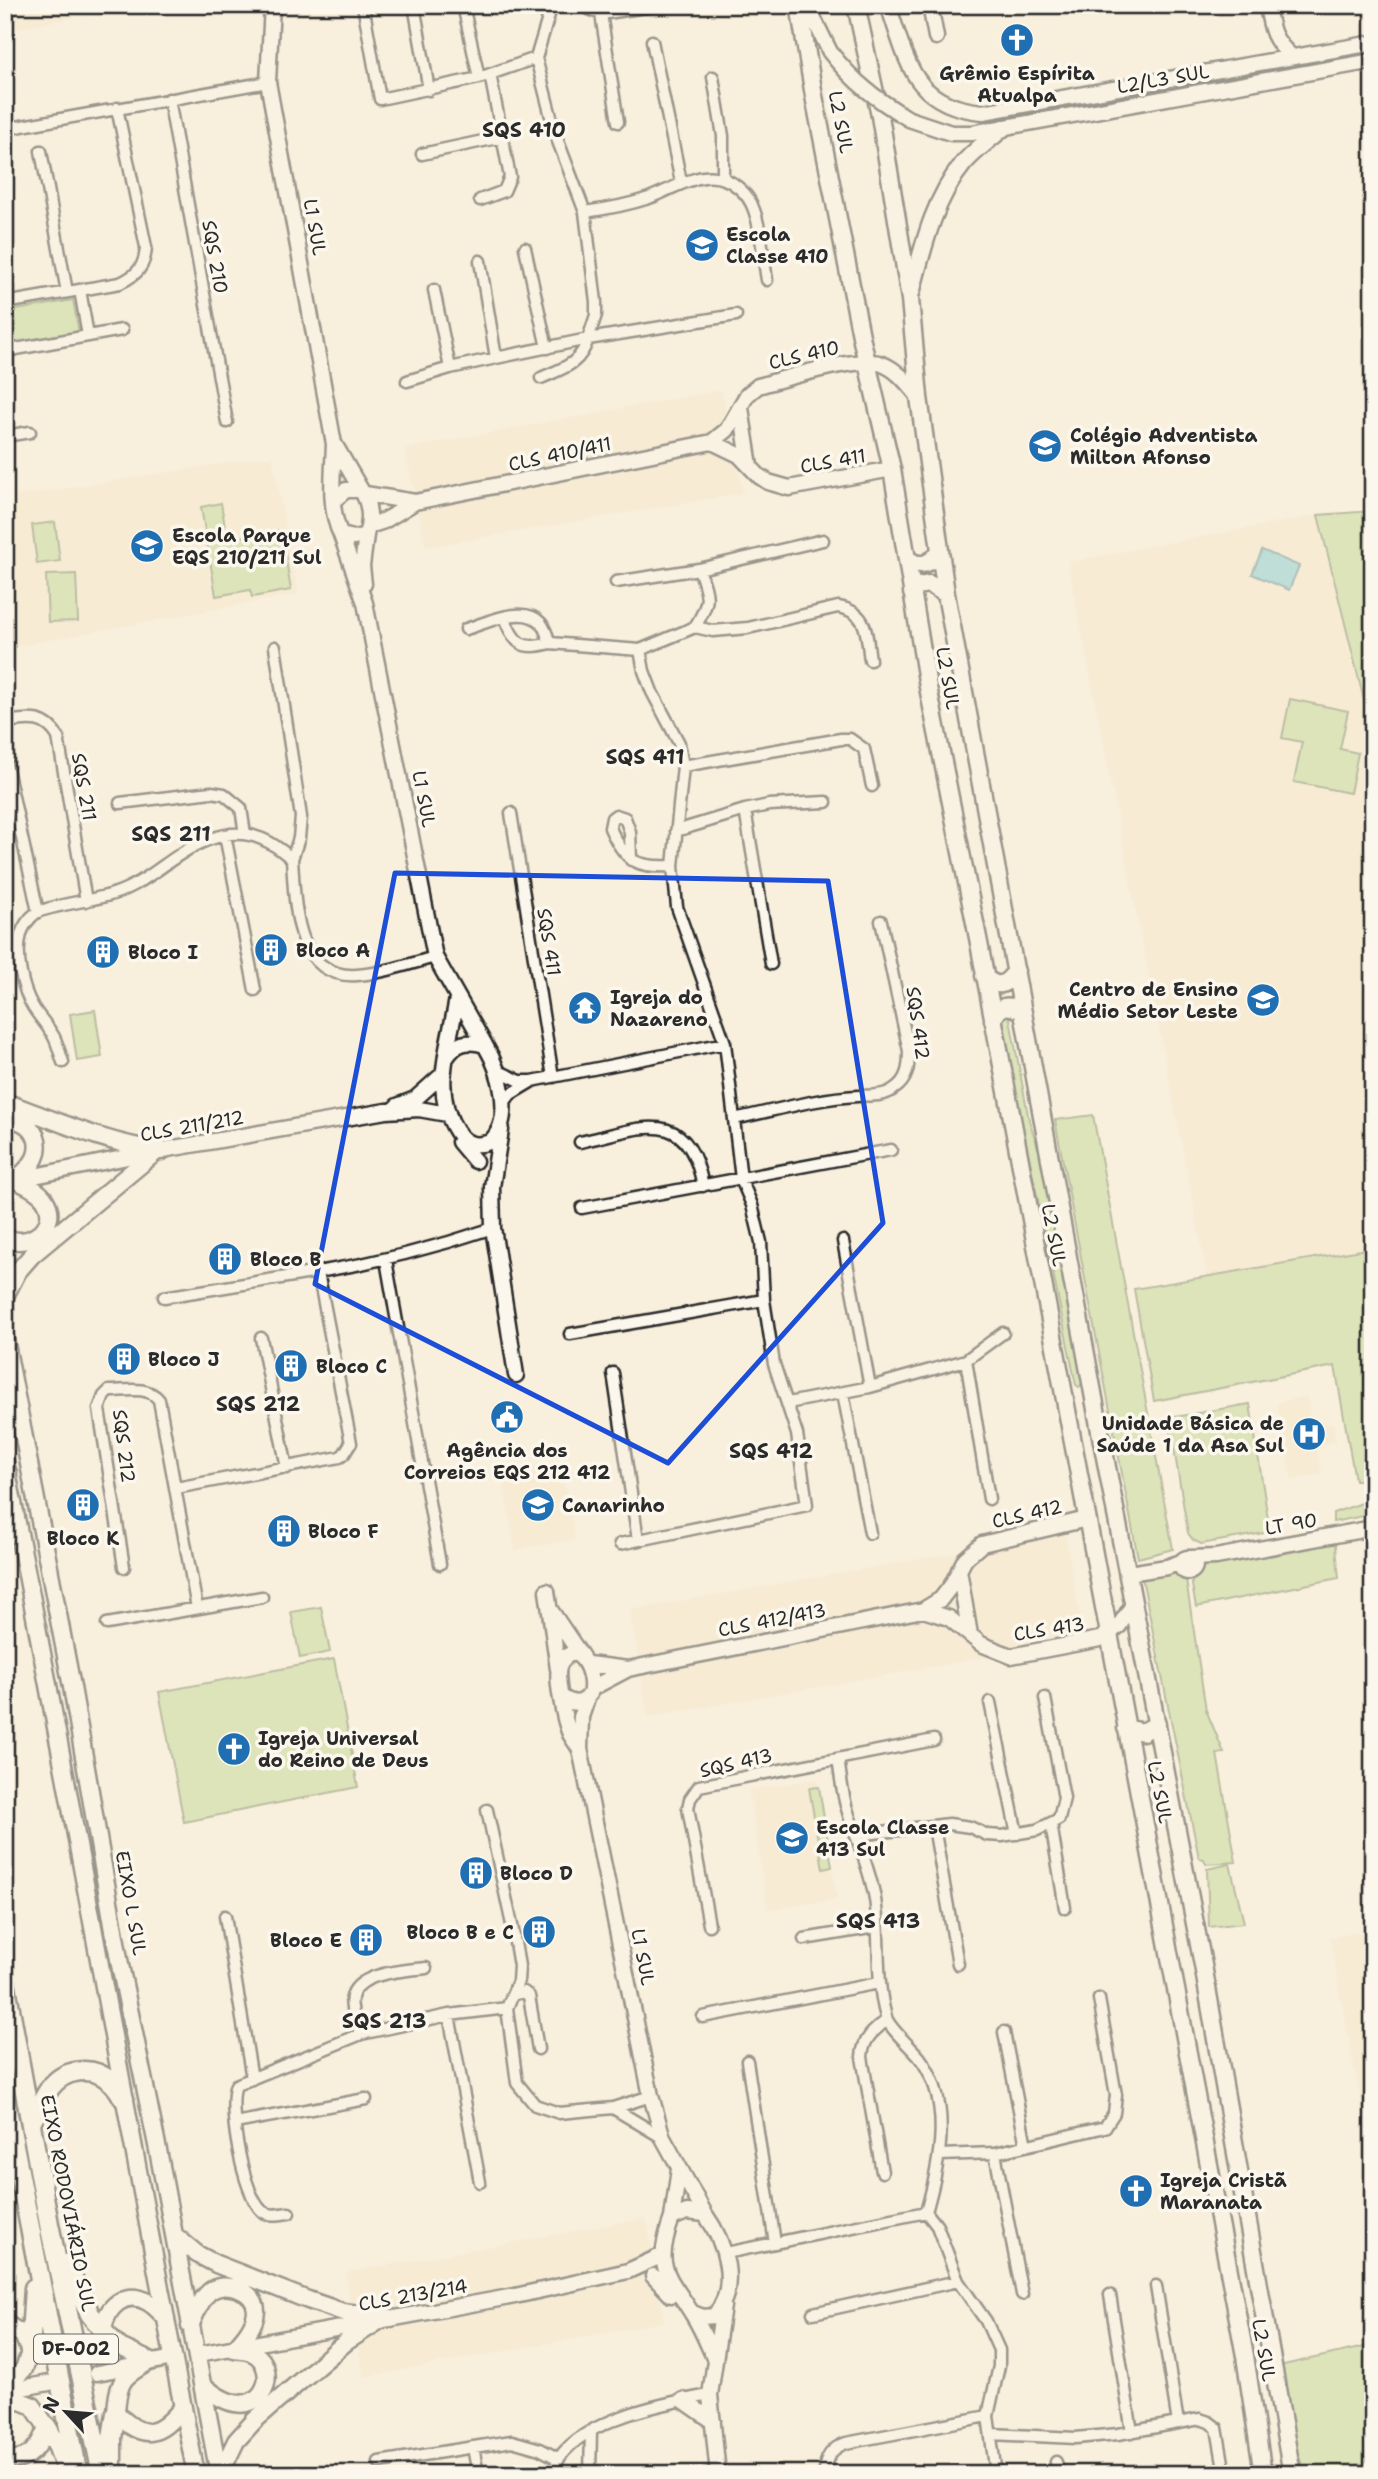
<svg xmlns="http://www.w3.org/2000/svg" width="1378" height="2479" font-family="'Shantell Sans',sans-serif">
  <rect width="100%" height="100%" fill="#f8efdd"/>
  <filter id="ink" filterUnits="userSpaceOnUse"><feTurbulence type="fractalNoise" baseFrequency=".0143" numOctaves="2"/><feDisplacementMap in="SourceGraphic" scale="14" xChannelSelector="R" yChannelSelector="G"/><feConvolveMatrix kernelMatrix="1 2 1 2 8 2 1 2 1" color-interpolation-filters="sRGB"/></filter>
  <g filter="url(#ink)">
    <path fill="#f5e6cb" d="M5,5H136L5,31Z
      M721,390L743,493L426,547L405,449Z
      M272,456L298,594L5,648V498Z
      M1318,515L1373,736V1265L1211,1294L1068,562Z
      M1306,1396L1312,1427L1333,1423L1336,1442L1316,1446L1322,1474L1292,1480L1277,1403Z
      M560,1461L575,1539L520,1549L516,1552L501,1471Z
      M1065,1534L1084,1640L648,1717L630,1610Z
      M817,1779L837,1899L768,1910L749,1790Z
      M1373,1930V2167L1330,1938Z
      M646,2218L664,2322L364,2377L345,2273Z"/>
    <path fill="#bcd890" stroke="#74825e" stroke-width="2" d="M73,300L79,333L5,346V312Z
      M221,503L227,539L281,530L291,590L252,597L250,590L216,596L201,507Z
      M1373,511V736L1318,515Z
      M55,522L60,561L37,564L32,525Z
      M76,574L78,621L48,622L46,575Z
      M1290,699L1348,711L1340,749L1358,753L1350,793L1294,782L1302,742L1282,738Z
      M1008,1009L1029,1120L1041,1157L1084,1382L1079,1387L1076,1385L999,1011Z
      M95,1010L102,1057L77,1061L70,1014Z
      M1093,1115L1173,1549L1138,1558L1055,1120Z
      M1373,1248V1514L1333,1522V1513L1371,1500L1367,1480H1355L1335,1366L1154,1401L1134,1289Z
      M1250,1404L1270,1532L1201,1544L1193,1540L1188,1533L1169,1418Z
      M1335,1536L1339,1578L1196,1607L1192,1585L1193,1570L1216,1557Z
      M1180,1570L1186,1580L1206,1710L1224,1753L1217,1754L1236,1862L1206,1864L1204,1859L1199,1858L1141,1573Z
      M321,1607L330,1652L300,1658L291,1612Z
      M334,1659L358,1787L184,1822L159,1692Z
      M819,1787L832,1867L823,1869L809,1788Z
      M1230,1864L1244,1923L1209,1927L1207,1869Z
      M1373,2345V2474H1305L1291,2432L1279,2366Z"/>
    <path fill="#79cad1" stroke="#5a8a8f" stroke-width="2" d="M1262,550L1299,566L1289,590L1252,574Z"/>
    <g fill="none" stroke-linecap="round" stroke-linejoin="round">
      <g stroke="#2b2b2b" stroke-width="15">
        <path id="street" d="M363,5L380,99L479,78
          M414,5L429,90
          M463,5L479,78L536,58L552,5
          M580,5L601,14L618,122
          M601,14L658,5
          M652,41L681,182
          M713,77L723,136V176
          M169,99L227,422
          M5,129L268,82
          M41,151L67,292
          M422,154L502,137
          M480,200L504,191L510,177L490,74
          M585,212C606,209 628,205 649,198C679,187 709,162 739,188C746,194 751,201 754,210C762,232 763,257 767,280
          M525,248L547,348
          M480,261L496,358L588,339L596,315V302L585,212L556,136L536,58
          M434,290L450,368L496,358
          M5,303L120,283C137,275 145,267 146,247L117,108
          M88,336L122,330
          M5,351L88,336L80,290
          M541,378C563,368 580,365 588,339L736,315
          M407,381L450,368
          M5,436L30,432
          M616,582L699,569L823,540
          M695,627C711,600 709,598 699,569
          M466,629C486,623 524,604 541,623C545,628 548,637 550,643C522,651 514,644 504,617
          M550,643L640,650L644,671L652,692L679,743L683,766L673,866L677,907L725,1043L741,1179L752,1205L761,1242L764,1300L774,1364L797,1434L807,1505L620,1544
          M275,647L301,817L299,838L292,859
          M640,650L695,627L713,631L748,628L838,607C869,612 866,634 870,660
          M5,722C28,719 45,715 58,737L86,901
          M5,759L38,912
          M683,766L841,739H850L864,749L872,786
          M120,803L211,792L224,794L241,808L245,834
          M745,810L771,964
          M511,813L553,1077
          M676,831L745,810L769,805L826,802
          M225,835L255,990
          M631,860L630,832L625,818L616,815L612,818L610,828C625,862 637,868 673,866
          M63,1062C60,1054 58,1045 54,1037C48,1026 39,1017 33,1007C22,989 15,955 21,934C23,927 29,918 36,913C47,906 96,900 113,894C155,881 177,845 225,835C252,830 273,842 292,859C295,902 294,979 357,975C383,973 410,964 435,957
          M497,1070L520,1081H532L725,1043
          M503,1104L511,1094L531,1082
          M734,1119C774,1111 816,1098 857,1096C869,1095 884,1097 894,1089C908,1080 909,1066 909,1051L881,921
          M580,1142C641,1129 687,1103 703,1186
          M582,1208L891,1150
          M843,1241L870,1387
          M386,1260L440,1564
          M164,1297L318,1272
          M570,1334L764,1300
          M261,1338L287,1468
          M966,1360L989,1499
          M613,1373L638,1540
          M843,1393L870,1533
          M788,1403L870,1387L966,1360L1003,1333
          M176,1488L340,1457L344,1454L351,1443L318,1272C379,1262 434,1248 493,1228
          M124,1567L99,1409L104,1396L109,1391C125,1391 148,1385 159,1400L197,1608
          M107,1624L262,1597
          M990,1702L1017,1834
          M838,1759C841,1777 842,1795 848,1812C857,1841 870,1869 875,1899C881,1938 875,1978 886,2017C889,2028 911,2047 920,2058C953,2102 940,2163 926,2212
          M487,1810L512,1925L519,1966L518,1981L507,2008L517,2083L535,2105L559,2113L613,2108L651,2096
          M1051,1824L1065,1908
          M934,1827L958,1964
          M857,1835L949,1824L970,1827L987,1835L1002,1836L1037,1830L1059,1819L1064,1798L1045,1698
          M225,1916L252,2079
          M709,1925L688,1808L690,1799L699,1786L934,1740
          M804,1939L876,1927
          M515,1994L524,1992L529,1996L538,2049
          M449,2015L480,2182
          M703,2017L879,1983
          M1004,2032L1026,2146
          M361,2034C358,2026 353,2016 352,2008C345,1972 403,1971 426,1968
          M747,2061L775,2243
          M613,2108L663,2138
          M235,2123L366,2099
          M995,2153L1022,2294
          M940,2155L995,2153L1105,2127L1114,2113L1116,2095L1099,1999
          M882,2172L862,2057C863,2039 873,2031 887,2020
          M926,2212L937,2226L958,2281L986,2321L999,2350V2366L988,2416L996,2474
          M289,2213C279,2214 270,2217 262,2211C243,2195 227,2106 236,2085L361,2034L449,2015L507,2008
          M726,2253L926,2212
          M1156,2286L1178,2423
          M1110,2295L1132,2432
          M813,2313L958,2281
          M991,2434L1076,2438L1118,2434L1200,2419L1209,2422L1217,2428L1225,2474
          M473,2447L478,2474
          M379,2462L512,2441L540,2449L559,2459
          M1056,2462L1058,2474
          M554,2474C555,2469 557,2462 559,2458C587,2418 665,2403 710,2395
          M590,2474L591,2432
          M825,2474C824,2458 832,2448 846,2443L988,2416"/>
      </g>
      <g stroke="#2b2b2b" stroke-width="19">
        <path id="secondary" d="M272,5L268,82L334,444C333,473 328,508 341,535L354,538L366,535C371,520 370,503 361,490H346L334,500
          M807,5L830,52
          M888,5C908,63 913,106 983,112L1373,43
          M930,5L936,37
          M1267,5C1271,30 1273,40 1292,57
          M909,119L951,133H972L1373,61
          M741,408L750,466
          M712,442L739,455L759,476L768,482L789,488L892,469
          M335,445L361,490
          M365,494L415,502
          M369,526L384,521L415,502L712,442L727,430L747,395L758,386C784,379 859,355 882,364C898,370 908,384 919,397
          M341,535L365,603L435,957L485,1045
          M364,584L362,566L366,535
          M446,1058C456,1042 467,1040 485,1045C500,1070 515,1119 490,1142C476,1147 466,1145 457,1132C430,1090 450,1044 457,998
          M397,1106L415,1099L442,1075
          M501,1130L492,1187L493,1228L516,1375
          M459,1142L475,1161
          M5,1182L157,1151L386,1111L419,1109L447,1114
          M1181 1565a7 7 0 1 1 14 0a7 7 0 1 1-14 0Z
          M1191,1558L1216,1557L1373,1528
          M959,1570L970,1635
          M1129,1573L1167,1567L1181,1562
          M547,1591L558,1669
          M923,1610L949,1618L981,1644L1011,1656L1100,1639L1119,1626L1134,1603
          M551,1611L582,1657
          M588,1664L628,1669
          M592,1688L628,1669L923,1610L941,1599L951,1586L965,1559L982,1544L1087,1519
          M562,1697C573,1705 582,1705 590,1694C596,1674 577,1635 560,1664C554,1674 565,1723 570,1734C573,1739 576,1743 579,1748
          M587,1699L581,1717L580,1749L651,2096L663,2138L705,2214
          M672,2218L679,2169
          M653,2276L671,2295
          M693,2313L703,2317L714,2316C740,2287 725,2242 705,2214L687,2212L672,2218C653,2270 668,2274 693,2315C702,2329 708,2345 715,2360
          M204,2353L515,2296L628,2271L663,2255
          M97,2373L168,2359
          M5,2391L49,2383
          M683,2400L713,2421
          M718,2474L710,2395L723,2306"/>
      </g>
      <g stroke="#2b2b2b" stroke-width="21">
        <path id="primary" d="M799,5L814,96L862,341L892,469L928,687L979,943L1245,2356L1263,2474
          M856,5L880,116L910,299L919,397L946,594L1100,1431L1203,1965L1292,2474
          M911,293C923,248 933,201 963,164C974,151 990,139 1003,128
          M907,558C920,569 930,564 939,552
          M912,593L918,586L929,584L946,594
          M984,976C999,990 1005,985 1016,971
          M993,1020C1000,1004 1007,1004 1022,1011
          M5,1102C57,1121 107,1144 162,1151
          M5,1119C24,1118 41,1132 37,1152C35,1164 24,1172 16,1180C26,1185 39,1190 45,1200C61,1225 29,1251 5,1237
          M5,1296L18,1271L32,1255L157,1151
          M5,1339L72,1687L120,1965L158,2150L219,2474
          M5,1462C72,1798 129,2137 196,2474
          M1126,1728L1143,1732L1157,1724
          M174,2235L197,2254L216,2264L308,2300L343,2312L391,2318
          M5,2323L23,2335L30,2352L24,2369L5,2387
          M190,2326C195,2315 200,2300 209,2292C224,2279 256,2290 256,2311C255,2326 244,2338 234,2349
          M150,2361C123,2376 118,2380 116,2413C145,2442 159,2436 183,2407
          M150,2361L120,2347L103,2330C106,2307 125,2289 148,2302C155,2306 160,2312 166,2318
          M202,2384C259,2437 286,2368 251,2352C246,2350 239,2350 234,2349
          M5,2395L33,2406L47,2427C41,2444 28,2466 5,2457
          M220,2474L236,2441L255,2420L346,2342L382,2319"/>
      </g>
      <g stroke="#2b2b2b" stroke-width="23">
        <path id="highway" d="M5,1476L7,1473
          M5,1981L49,2224L102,2474
          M5,2099L78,2474
          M31,2123C37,2112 43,2098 50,2088C64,2069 92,2065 110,2081C116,2085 120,2093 124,2099
          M66,2264L90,2314L103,2330
          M30,2352L34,2288
          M47,2427L57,2445L68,2474
          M112,2474V2438L116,2413"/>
      </g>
      <use href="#street" stroke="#fbf7ec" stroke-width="10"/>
      <use href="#secondary" stroke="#fbf7ec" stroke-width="14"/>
      <use href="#primary" stroke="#fbf7ec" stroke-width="16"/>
      <use href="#highway" stroke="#fbf7ec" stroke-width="18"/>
      <g stroke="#2b2b2b" stroke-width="19" stroke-linecap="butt">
        <path id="secondary-bridge" d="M830,52C854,83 876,99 909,119"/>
      </g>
      <use href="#secondary-bridge" stroke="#fbf7ec" stroke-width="14"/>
    </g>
  </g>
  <path d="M0 0H1378V2479H0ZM395,873L828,881L883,1223L668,1463L315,1284Z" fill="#f8efdd" fill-opacity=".55" fill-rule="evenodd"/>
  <path fill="none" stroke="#1d4ed8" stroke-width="5" stroke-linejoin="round" d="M395,873L828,881L883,1223L668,1463L315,1284Z"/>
  <defs>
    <g id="church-disc" transform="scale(1.75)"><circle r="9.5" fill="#1f6fb2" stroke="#fbf7ec"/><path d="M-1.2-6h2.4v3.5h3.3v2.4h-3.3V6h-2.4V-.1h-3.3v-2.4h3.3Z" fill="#fff"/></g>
    <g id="school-disc" transform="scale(1.75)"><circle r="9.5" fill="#1f6fb2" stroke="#fbf7ec"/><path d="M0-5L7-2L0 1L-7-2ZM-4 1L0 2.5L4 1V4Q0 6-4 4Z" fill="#fff"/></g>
    <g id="building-disc" transform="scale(1.75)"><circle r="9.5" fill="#1f6fb2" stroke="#fbf7ec"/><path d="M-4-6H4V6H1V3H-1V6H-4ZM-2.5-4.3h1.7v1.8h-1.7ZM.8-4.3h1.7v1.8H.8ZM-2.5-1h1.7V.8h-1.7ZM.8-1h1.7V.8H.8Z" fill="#fff"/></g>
    <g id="university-disc" transform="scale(1.75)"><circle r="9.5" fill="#1f6fb2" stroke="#fbf7ec"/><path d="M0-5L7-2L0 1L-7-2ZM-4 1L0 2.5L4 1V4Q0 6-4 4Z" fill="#fff"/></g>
    <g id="temple-disc" transform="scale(1.75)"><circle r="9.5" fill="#1f6fb2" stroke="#fbf7ec"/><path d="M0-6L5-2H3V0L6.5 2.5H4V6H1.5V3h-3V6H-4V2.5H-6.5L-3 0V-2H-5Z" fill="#fff"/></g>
    <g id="civic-disc" transform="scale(1.75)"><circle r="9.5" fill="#1f6fb2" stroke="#fbf7ec"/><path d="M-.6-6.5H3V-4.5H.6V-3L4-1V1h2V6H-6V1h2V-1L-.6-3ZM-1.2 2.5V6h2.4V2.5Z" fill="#fff"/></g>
    <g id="hospital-disc" transform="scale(1.75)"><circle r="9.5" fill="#1f6fb2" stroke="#fbf7ec"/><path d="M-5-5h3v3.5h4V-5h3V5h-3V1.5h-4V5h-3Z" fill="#fff"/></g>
  </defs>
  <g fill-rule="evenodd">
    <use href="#church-disc" x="1017" y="40"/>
    <use href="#school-disc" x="702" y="245"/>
    <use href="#school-disc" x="1045" y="446"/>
    <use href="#school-disc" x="147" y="546"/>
    <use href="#building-disc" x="271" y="950"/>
    <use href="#building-disc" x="103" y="952"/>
    <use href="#university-disc" x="1263" y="1000"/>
    <use href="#temple-disc" x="585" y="1008"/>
    <use href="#building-disc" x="225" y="1259"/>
    <use href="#building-disc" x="124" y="1359"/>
    <use href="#building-disc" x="291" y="1366"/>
    <use href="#civic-disc" x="507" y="1417"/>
    <use href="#hospital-disc" x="1309" y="1434"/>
    <use href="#building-disc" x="83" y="1505"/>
    <use href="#school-disc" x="538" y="1505"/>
    <use href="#building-disc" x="284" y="1531"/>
    <use href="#church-disc" x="234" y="1749"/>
    <use href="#school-disc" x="792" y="1838"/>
    <use href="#building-disc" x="476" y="1873"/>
    <use href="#building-disc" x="539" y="1932"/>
    <use href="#building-disc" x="366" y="1940"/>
    <use href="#church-disc" x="1136" y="2191"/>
  </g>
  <g text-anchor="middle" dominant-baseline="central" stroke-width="7" stroke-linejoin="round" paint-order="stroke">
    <rect fill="#fbf7ec" stroke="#696865" stroke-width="2" x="34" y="2334.5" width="84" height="29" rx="5"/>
    <g font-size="18" font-weight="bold" fill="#2b2b2b">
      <text x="76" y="2349">DF-002</text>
    </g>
    <g font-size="19" font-weight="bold" fill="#2b2b2b" stroke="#fbf7ec" text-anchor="start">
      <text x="1017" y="73" text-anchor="middle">Grêmio Espírita<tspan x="1017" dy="22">Atualpa</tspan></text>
      <text x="726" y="234">Escola<tspan x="726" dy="22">Classe 410</tspan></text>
      <text x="1070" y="435">Colégio Adventista<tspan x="1070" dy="22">Milton Afonso</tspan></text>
      <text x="172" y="535">Escola Parque<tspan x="172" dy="22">EQS 210/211 Sul</tspan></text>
      <text x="296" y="950">Bloco A</text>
      <text x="128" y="952">Bloco I</text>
      <text x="1238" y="989" text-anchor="end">Centro de Ensino<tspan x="1238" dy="22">Médio Setor Leste</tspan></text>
      <text x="610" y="997">Igreja do<tspan x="610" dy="22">Nazareno</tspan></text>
      <text x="250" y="1259">Bloco B</text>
      <text x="148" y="1359">Bloco J</text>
      <text x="316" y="1366">Bloco C</text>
      <text x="1284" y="1423" text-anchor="end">Unidade Básica de<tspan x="1284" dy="22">Saúde 1 da Asa Sul</tspan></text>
      <text x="507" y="1450" text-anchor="middle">Agência dos<tspan x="507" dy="22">Correios EQS 212 412</tspan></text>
      <text x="562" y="1505">Canarinho</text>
      <text x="308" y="1531">Bloco F</text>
      <text x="83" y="1538" text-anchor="middle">Bloco K</text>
      <text x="258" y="1738">Igreja Universal<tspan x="258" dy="22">do Reino de Deus</tspan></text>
      <text x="816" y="1827">Escola Classe<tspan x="816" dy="22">413 Sul</tspan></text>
      <text x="500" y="1873">Bloco D</text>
      <text x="514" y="1932" text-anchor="end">Bloco B e C</text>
      <text x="342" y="1940" text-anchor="end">Bloco E</text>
      <text x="1160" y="2180">Igreja Cristã<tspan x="1160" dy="22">Maranata</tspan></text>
    </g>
    <g font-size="19" fill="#2b2b2b" stroke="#fbf7ec">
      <text transform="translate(1163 79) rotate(-10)">L2/L3 SUL</text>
      <text transform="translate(841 122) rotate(79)">L2 SUL</text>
      <text transform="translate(315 227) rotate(80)">L1 SUL</text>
      <text transform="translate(215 257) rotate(80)">SQS 210</text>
      <text transform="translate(804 355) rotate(-13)">CLS 410</text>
      <text transform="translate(560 454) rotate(-12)">CLS 410/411</text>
      <text transform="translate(833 461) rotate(-10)">CLS 411</text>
      <text transform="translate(948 678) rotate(80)">L2 SUL</text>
      <text transform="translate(84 787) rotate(80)">SQS 211</text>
      <text transform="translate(424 799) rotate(79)">L1 SUL</text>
      <text transform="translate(549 942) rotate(81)">SQS 411</text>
      <text transform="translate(918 1023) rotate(82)">SQS 412</text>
      <text transform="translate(192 1126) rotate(-10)">CLS 211/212</text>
      <text transform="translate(1054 1235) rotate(79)">L2 SUL</text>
      <text transform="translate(124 1446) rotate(83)">SQS 212</text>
      <text transform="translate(1027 1514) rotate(-13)">CLS 412</text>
      <text transform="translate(1291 1524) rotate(-10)">LT 90</text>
      <text transform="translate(772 1620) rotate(-11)">CLS 412/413</text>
      <text transform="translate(1049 1629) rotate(-9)">CLS 413</text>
      <text transform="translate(736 1763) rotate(-13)">SQS 413</text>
      <text transform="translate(1160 1792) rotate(79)">L2 SUL</text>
      <text transform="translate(131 1903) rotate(80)">EIXO L SUL</text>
      <text transform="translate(643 1957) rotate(79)">L1 SUL</text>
      <text transform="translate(68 2203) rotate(79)">EIXO RODOVIÁRIO SUL</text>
      <text transform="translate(413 2295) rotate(-10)">CLS 213/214</text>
      <text transform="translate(1264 2350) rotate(80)">L2 SUL</text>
    </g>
    <g font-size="21" font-weight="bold" fill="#2b2b2b" stroke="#fbf7ec">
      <text x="524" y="130">SQS 410</text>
      <text x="645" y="757">SQS 411</text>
      <text x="171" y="834">SQS 211</text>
      <text x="258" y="1404">SQS 212</text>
      <text x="771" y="1451">SQS 412</text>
      <text x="878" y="1921">SQS 413</text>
      <text x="384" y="2021">SQS 213</text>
    </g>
  </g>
  <rect width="1378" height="2479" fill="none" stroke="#fbf7ec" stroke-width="28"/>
  <rect x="14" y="14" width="1350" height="2451" fill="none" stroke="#2b2b2b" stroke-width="2.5" filter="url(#ink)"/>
  <g transform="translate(66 2412) rotate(296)" stroke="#fbf7ec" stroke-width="5" paint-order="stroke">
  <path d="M0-5L12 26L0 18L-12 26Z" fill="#2b2b2b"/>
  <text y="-10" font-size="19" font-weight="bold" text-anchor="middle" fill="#2b2b2b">N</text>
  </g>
</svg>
